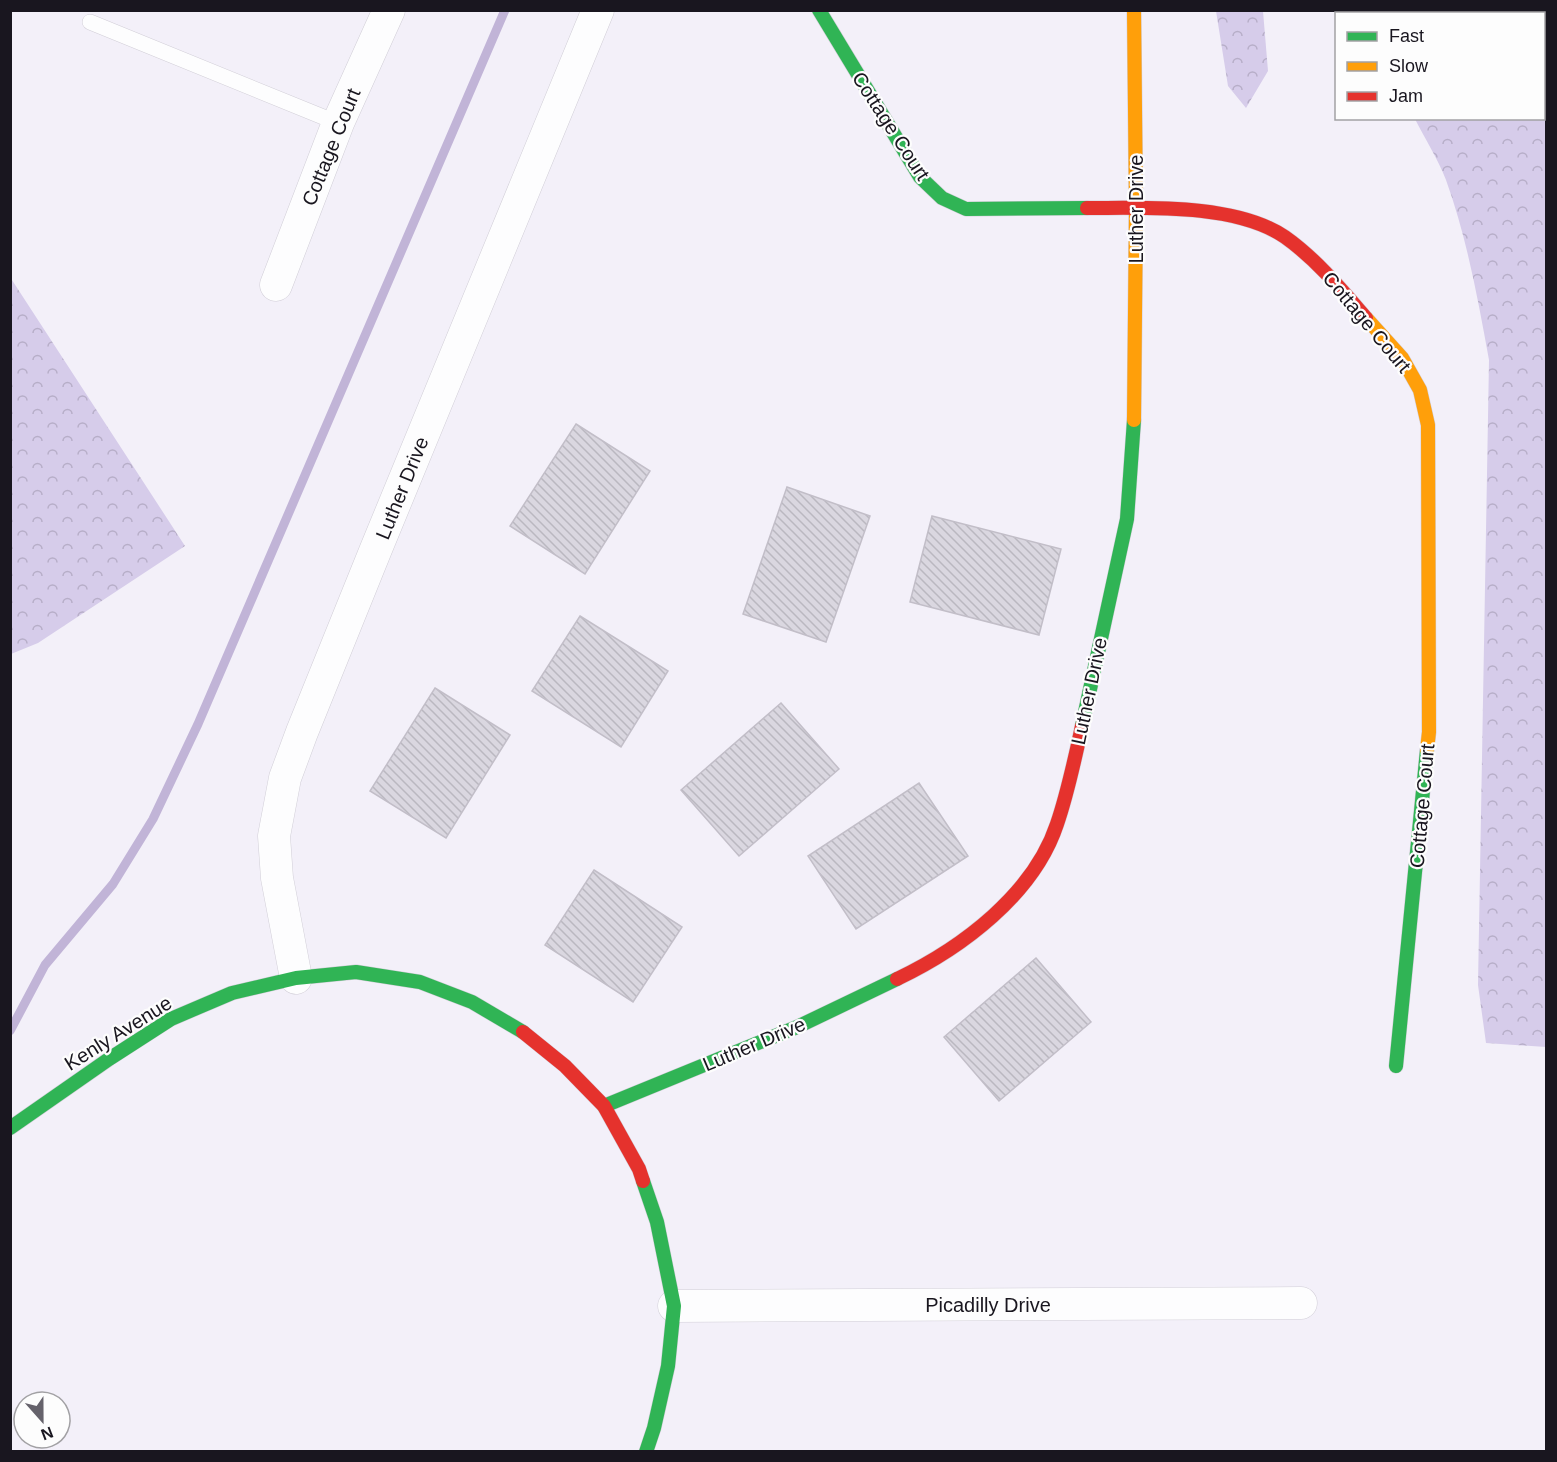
<svg xmlns="http://www.w3.org/2000/svg" width="1557" height="1462" font-family="Arial,sans-serif">
  <defs>
    <pattern id="forest-crowns" width="20" height="18" patternUnits="userSpaceOnUse" patternTransform="scale(1.5)"><rect width="20" height="18" fill="#d6ccea"/><path d="M2 6a3 3 0 1 1 6 0M12 15a3 3 0 1 1 6 0" fill="none" stroke="#b7aec8"/></pattern>
    <pattern id="building-back-hatch" width="6" height="6" patternUnits="userSpaceOnUse" patternTransform="scale(1.5)"><rect width="6" height="6" fill="#dad7e0"/><path d="M-1 5l2 2M0 0l6 6M5-1l2 2" fill="none" stroke="#bab8c0"/></pattern>
  </defs>
  <rect width="100%" height="100%" fill="#f3f0f9"/>
  <path fill="url(#forest-crowns)" d="M1216,11H1263L1268,71L1246,108L1228,86Z
    M1367,11H1546V1047L1486,1043L1478,985L1489,360C1478,300 1467,238 1446,180C1438,159 1425,139 1415,119L1544,118V14H1368Z
    M10,277L185,546L38,643L11,654Z"/>
  <g fill="none" stroke-linecap="round" stroke-linejoin="round">
    <path stroke="#c1b4d7" stroke-width="9" d="M10,1031L45,965L113,884L153,819L198,724L505,10"/>
  </g>
  <path fill="url(#building-back-hatch)" stroke="#c2bec8" stroke-width="1.5" d="M576,424L650,471L585,574L510,526Z
    M787,487L870,516L826,642L743,614Z
    M932,516L1061,549L1039,635L910,602Z
    M580,616L668,671L621,747L532,691Z
    M435,688L510,735L446,838L370,791Z
    M781,703L839,769L739,856L681,790Z
    M919,783L968,856L856,929L808,856Z
    M594,870L682,927L633,1002L545,945Z
    M1036,958L1091,1022L999,1101L944,1037Z"/>
  <g fill="none" stroke-linecap="round" stroke-linejoin="round">
    <g stroke="#d1ced7" stroke-width="16">
      <path id="lane" d="M90,22L338,123"/>
    </g>
    <g stroke="#d1ced7" stroke-width="33">
      <path id="street" d="M276,285L338,123L389,10
        M296,978L277,878L274,836L285,778L302,732L376,549L598,10
        M674,1306L1301,1303"/>
    </g>
    <g stroke="#d1ced7" stroke-width="15">
      <path id="fast" d="M819,10L920,177L942,198L966,209L1087,208
        M1082,726L1127,519L1134,420
        M1396,1066L1427,750
        M604,1106L797,1027L897,979
        M10,1128L109,1059L171,1019L232,993L296,978L356,972L420,982L472,1002L523,1032
        M643,1181L657,1222L674,1306L668,1366L654,1428L646,1452"/>
    </g>
    <g stroke="#d1ced7" stroke-width="15">
      <path id="slow" d="M1134,10L1136,208L1134,420
        M1366,318L1402,358L1420,390L1428,425L1429,732L1427,750"/>
    </g>
    <g stroke="#d1ced7" stroke-width="15">
      <path id="jam" d="M1087,208C1145,208 1235,203 1285,237C1316,259 1341,289 1366,318
        M897,979C962,948 1034,894 1057,824C1068,792 1075,758 1082,726
        M523,1032L565,1066L604,1106L639,1169L643,1181"/>
    </g>
    <use href="#lane" stroke="#fdfdfe" stroke-width="15"/>
    <use href="#street" stroke="#fdfdfe" stroke-width="32"/>
    <use href="#fast" stroke="#30b455" stroke-width="14"/>
    <use href="#slow" stroke="#ff9f0a" stroke-width="14"/>
    <use href="#jam" stroke="#e5322d" stroke-width="14"/>
  </g>
  <g text-anchor="middle" dominant-baseline="central" stroke-width="4.5" stroke-linejoin="round" paint-order="stroke">
    <g font-size="20" fill="#19161f" stroke="#fdfdfd">
      <text transform="translate(891 126) rotate(57)">Cottage Court</text>
      <text transform="translate(331 147) rotate(-68)">Cottage Court</text>
      <text transform="translate(1136 209) rotate(-90)">Luther Drive</text>
      <text transform="translate(1367 322) rotate(50)">Cottage Court</text>
      <text transform="translate(402 488) rotate(-68)">Luther Drive</text>
      <text transform="translate(1089 691) rotate(-78)">Luther Drive</text>
      <text transform="translate(1422 806) rotate(-85)">Cottage Court</text>
      <text transform="translate(118 1033) rotate(-32)">Kenly Avenue</text>
      <text transform="translate(754 1044) rotate(-23)">Luther Drive</text>
      <text x="988" y="1305">Picadilly Drive</text>
    </g>
  </g>
  <rect width="1557" height="1462" fill="none" stroke="#19161f" stroke-width="24"/>
  <rect x="1335" y="12" width="210" height="108" fill="#fdfdfd" stroke="#a2a1a4" stroke-width="1.5"/>
  <rect x="1347" y="32" width="30" height="9" fill="#30b455" stroke="#a2a1a4" stroke-width="1.5"/>
  <text x="1389" y="42" font-size="18" fill="#19161f">Fast</text>
  <rect x="1347" y="62" width="30" height="9" fill="#ff9f0a" stroke="#a2a1a4" stroke-width="1.5"/>
  <text x="1389" y="72" font-size="18" fill="#19161f">Slow</text>
  <rect x="1347" y="92" width="30" height="9" fill="#e5322d" stroke="#a2a1a4" stroke-width="1.5"/>
  <text x="1389" y="102" font-size="18" fill="#19161f">Jam</text>
  <g transform="translate(42 1420) rotate(159)"><circle r="28" fill="#fdfdfd" stroke="#a2a1a4" stroke-width="1.5"/>
  <path d="M0-4.5L10 22L0 15L-10 22Z" fill="#65626b"/>
  <text y="-9" font-size="16" font-weight="bold" text-anchor="middle" fill="#19161f">N</text>
  </g>
</svg>
